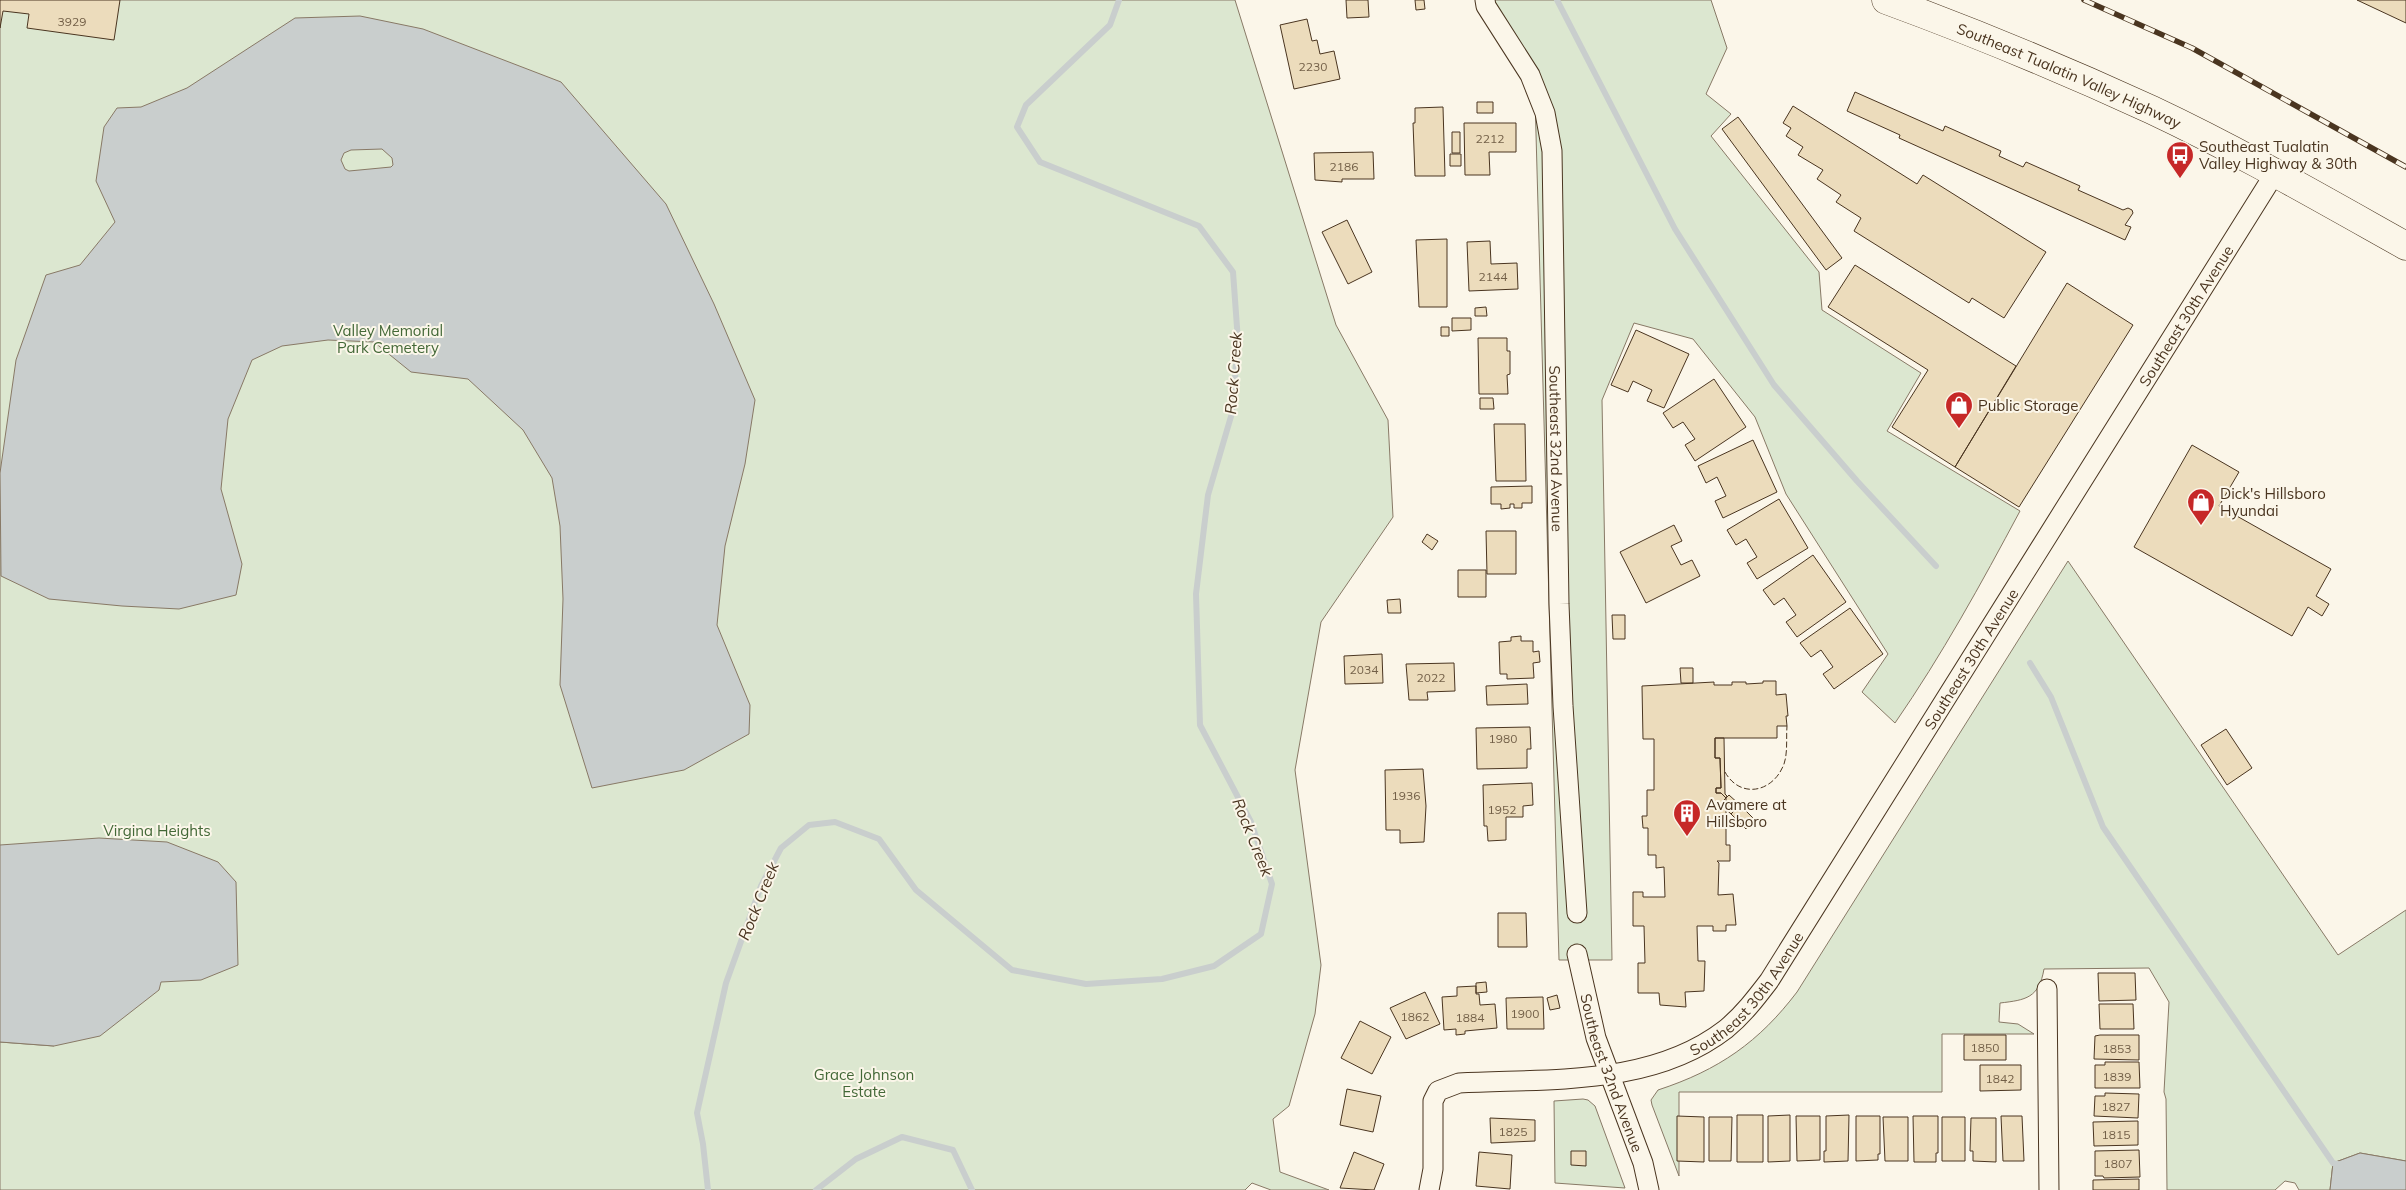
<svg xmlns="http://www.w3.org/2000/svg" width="2406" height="1190" font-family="Mulish,sans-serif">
  <rect width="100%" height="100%" fill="#fbf6e9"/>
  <path fill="#dce7d0" stroke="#887966" d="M0,0H1235L1336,325L1388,420L1393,517L1321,622L1295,770L1321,965L1315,1014L1289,1106L1273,1119L1280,1172L1329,1190H1271L1252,1183L1245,1190H0V1042L54,1046L0,993Z
    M1478,0H1711L1727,48L1706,94L1731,114L1711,136L1819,272L1822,310L1921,373L1887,431L2020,511C1981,584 1942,655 1895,723L1862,692L1888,654L1786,494L1755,417L1693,339L1634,323L1602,400L1612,960H1559L1535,98Z
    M2068,561L2338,955L2406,910V1161L2360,1153L2333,1163L2330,1190H2299L2295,1183L2285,1181L2275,1190H2167L2166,1099L2164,1092L2169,1002L2149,968L2044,969C2039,998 2026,1000 2000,1003L1999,1022L2018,1024L2034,1034H1942V1092H1679V1176L1652,1105L1651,1100L1658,1090C1719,1070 1759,1042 1797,992Z
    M1583,1099L1588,1100L1595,1106L1625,1188L1555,1183L1554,1101Z"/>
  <path fill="#c9cecd" stroke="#887966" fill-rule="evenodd" d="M360,16L423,29L561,82L666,204L714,304L755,400L745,464L725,546L717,625L750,705L749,734L684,770L592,788L560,685L563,599L560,526L552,478L523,430L468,379L411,372L374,342L328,340L282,346L252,360L228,419L221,489L242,564L236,595L179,609L122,606L49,599L1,576L0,473L16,360L46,275L80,265L115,222L96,181L104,127L117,108L141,107L187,88L295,18ZM382,149L392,158L393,165L391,167L349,171L345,169L341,160L344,153L351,150Z
    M99,838L167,842L218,862L236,882L238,965L201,980L161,982L159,990L100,1036L54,1046L0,1042V845Z
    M2360,1153L2406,1161V1190H2330L2333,1163Z"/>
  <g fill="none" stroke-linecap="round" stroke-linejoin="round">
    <path stroke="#c9cecd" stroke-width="6" d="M1557,0L1675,229L1774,385L1857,481L1936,566
      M2030,663L2051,697L2103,827L2333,1163L2341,1165
      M708,1190L703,1144L697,1113L726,983L761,886L781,848L809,825L835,822L879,839L916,890L1012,970L1086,984L1162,979L1214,966L1261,934L1272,884L1251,822L1200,725L1196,594L1208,495L1232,413L1238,341L1233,272L1199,226L1040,162L1017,127L1026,105L1110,25L1119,0
      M816,1190L856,1159L902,1137L953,1150L972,1190"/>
  </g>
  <path fill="#ecdcbc" stroke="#4a3520" d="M0,0H120L114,40L27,28L29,14L3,11L0,28Z
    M1346,0H1368L1369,17L1347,18Z
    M1415,0H1424L1425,9L1416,10Z
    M2357,0H2406V23Z
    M1307,19L1312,41L1317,40L1320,54L1334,51L1340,79L1294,89L1280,25Z
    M1855,92L1943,131L1945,126L2001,151L1999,156L2023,167L2026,162L2080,186L2078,190L2123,210L2128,208L2132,210L2133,213L2125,225L2131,227L2125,240L1899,138L1900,135L1847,111Z
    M1477,102H1493V113H1477Z
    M1793,106L1917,184L1923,175L2046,252L2004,318L1972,298L1969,303L1854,231L1861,218L1836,202L1841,195L1817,179L1823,170L1798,155L1803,147L1786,136L1791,128L1783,123Z
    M1443,107L1445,176H1415L1413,123H1415V108Z
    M1738,117L1842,258L1826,270L1722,129Z
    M1464,123H1516V152H1489L1490,175H1465Z
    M1452,132H1460V153H1452Z
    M1373,152L1374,179H1342V182L1315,180L1314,153Z
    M1450,154H1461V166H1450Z
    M1347,220L1372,272L1348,284L1322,232Z
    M1447,239V307H1419L1416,240Z
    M1490,241L1491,264L1517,263L1518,289L1469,291L1467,242Z
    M1855,265L2016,366L1955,467L1892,427L1928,370L1828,307Z
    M2067,283L2133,325L2019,507L1955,467Z
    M1486,307L1487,316H1475V308Z
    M1452,318H1471V330L1452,331Z
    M1441,327H1449V336H1441Z
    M1636,330L1689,354L1664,408L1647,401L1652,390L1633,381L1628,392L1611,385Z
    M1478,338H1507V351H1510V374L1507,375L1508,394H1479Z
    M1714,379L1746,427L1695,461L1685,445L1695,439L1683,422L1673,428L1663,413Z
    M1480,398H1493L1494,409H1480Z
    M1494,424H1525L1526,481H1496Z
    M1753,440L1777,492L1723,518L1715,501L1726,496L1717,477L1706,483L1698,466Z
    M2192,445L2239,472L2219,506L2331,569L2316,596L2329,604L2322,616L2308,607L2292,636L2134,547Z
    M1532,486V503H1522V508H1514V504H1510V508L1501,509V504H1491V487Z
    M1779,499L1808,548L1757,579L1747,563L1757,557L1746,539L1736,545L1727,530Z
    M1674,525L1682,541L1671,546L1681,565L1692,560L1700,576L1646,603L1620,552Z
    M1486,531H1516V574H1487Z
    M1427,534L1438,541L1432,550L1422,542Z
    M1813,555L1846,602L1797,637L1786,622L1796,615L1784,598L1774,605L1763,590Z
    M1458,570H1486V597H1458Z
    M1400,599L1401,613H1388L1387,600Z
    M1850,608L1883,654L1834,689L1823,674L1833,667L1821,650L1811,657L1800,643Z
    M1612,615H1625V639H1613Z
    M1521,636V641H1533V652L1539,651L1540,662L1533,663L1534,678L1507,679V674H1500L1499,642L1511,641V637Z
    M1382,654L1383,683L1345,684L1344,656Z
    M1454,663L1455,691L1427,692L1428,700H1409L1406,664Z
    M1680,668H1693V683H1681Z
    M1763,681H1776V695L1786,694L1788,716H1786L1787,726H1777V738H1715V758H1720L1721,788H1716V793H1721L1726,798V845H1730V861H1717L1719,863L1718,895L1733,894L1736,925H1726V931H1713V926H1697L1698,961H1705L1704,991L1685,992L1686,1007L1660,1005L1659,993H1638V963H1645L1644,926H1633V892H1643V897H1665L1664,867L1656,868V855H1648V828H1643L1642,816H1647V790H1654V739H1643L1642,686L1714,682V685H1732V682H1746V684L1763,683Z
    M1527,684L1528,704L1487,705L1486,686Z
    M1530,727L1531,749H1527V768L1477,769L1476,728Z
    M2226,729L2252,768L2227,785L2201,745Z
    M1715,738H1724L1725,794L1727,796L1726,798L1721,793H1716V788H1721L1720,758H1715Z
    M1423,769L1426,806L1424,842L1400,843V830H1386L1385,770Z
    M1532,783L1533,805L1523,806V817H1506V840L1488,841L1487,826H1484L1483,785Z
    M1729,795L1740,805L1731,814L1720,804Z
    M1740,805L1755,820L1746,829L1731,814Z
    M1498,913H1526L1527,947H1498Z
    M2098,973H2135L2136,1000L2099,1001Z
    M1486,982L1487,992L1476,993V983Z
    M1476,986V994H1479L1480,1005L1495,1004L1497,1028L1465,1031V1034L1456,1035V1029L1444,1030L1442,997L1457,996V987Z
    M1425,992L1440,1024L1406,1039L1390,1008Z
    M1557,995L1560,1008L1550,1010L1547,998Z
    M1543,997L1544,1029H1507L1506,998Z
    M2099,1004H2133L2134,1029H2100Z
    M1360,1021L1391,1037L1372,1074L1341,1058Z
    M1964,1035H2006V1060H1964Z
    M2100,1035H2139V1060L2094,1059L2095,1036Z
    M2105,1062H2139L2140,1088H2095V1065H2105Z
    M1980,1065H2021V1090L1980,1091Z
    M1347,1089L1381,1096L1373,1132L1340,1125Z
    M2105,1093L2139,1094L2138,1118L2094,1116L2095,1096H2105Z
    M1737,1115H1763V1162H1737Z
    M1790,1115V1161L1768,1162V1116Z
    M1849,1115L1848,1161L1824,1162V1151H1826V1116Z
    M1677,1116L1704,1117V1162L1677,1161Z
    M1796,1116H1820V1160L1797,1161Z
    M1856,1116H1880V1154H1878V1160L1856,1161Z
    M1913,1116H1938V1153H1936V1162H1914Z
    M2001,1116H2022L2024,1161H2003Z
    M1709,1117H1732L1731,1161H1709Z
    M1883,1117H1908V1161H1885Z
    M1942,1117H1965V1161H1942Z
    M1490,1118L1535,1120V1141L1491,1143Z
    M1971,1118H1996V1162L1973,1161V1151H1970Z
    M2138,1121V1145L2094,1146L2093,1122Z
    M2139,1150L2140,1177L2104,1178L2103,1176H2095V1151Z
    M1571,1151H1586V1166L1571,1165Z
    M1354,1152L1384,1164L1374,1190L1340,1188Z
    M1479,1152L1512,1155L1510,1189L1476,1186Z
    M2139,1179V1190H2093V1180Z"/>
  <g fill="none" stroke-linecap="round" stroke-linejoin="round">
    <g stroke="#4a3520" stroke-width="21">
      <g id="street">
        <path id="s1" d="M1485,0L1486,6L1530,75L1545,113L1552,151L1559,604L1563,706L1577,913"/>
        <path id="s2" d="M1577,954L1596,1038L1643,1163L1649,1190"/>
        <path d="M2047,989L2049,1190"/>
        <path id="s3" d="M1429,1190L1433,1169V1101L1438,1091L1459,1083C1549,1078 1651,1087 1726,1029C1743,1015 1756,998 1769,981L2275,173"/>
      </g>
    </g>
    <g stroke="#4a3520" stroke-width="29">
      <g id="primary">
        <path id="s4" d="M1886,0C1976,33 2065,70 2152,110C2239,151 2322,199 2406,246"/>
      </g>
    </g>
    <use href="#street" stroke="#fbf6e9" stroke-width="19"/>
    <use href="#primary" stroke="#fbf6e9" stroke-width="28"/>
    <g stroke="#4a3520" stroke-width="5.5">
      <path id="rail" d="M2084,0L2192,48L2406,167"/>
    </g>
    <use href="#rail" stroke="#fbf6e9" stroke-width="4" stroke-dasharray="11" stroke-linecap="butt"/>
    <path stroke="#4a3520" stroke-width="1" stroke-dasharray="6 2.5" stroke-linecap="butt" d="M1725,772C1740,799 1773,793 1784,764C1788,752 1786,738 1787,726"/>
  </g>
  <defs>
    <g id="bus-pin" transform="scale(1.4375)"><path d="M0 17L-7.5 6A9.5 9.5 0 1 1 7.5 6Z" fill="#c62828" stroke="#fbf6e9"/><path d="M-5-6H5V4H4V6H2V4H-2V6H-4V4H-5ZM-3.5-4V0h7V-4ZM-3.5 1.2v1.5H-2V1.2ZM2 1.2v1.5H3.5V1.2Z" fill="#fff"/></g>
    <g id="shop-pin" transform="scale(1.4375)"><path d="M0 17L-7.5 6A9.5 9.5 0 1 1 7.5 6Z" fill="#c62828" stroke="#fbf6e9"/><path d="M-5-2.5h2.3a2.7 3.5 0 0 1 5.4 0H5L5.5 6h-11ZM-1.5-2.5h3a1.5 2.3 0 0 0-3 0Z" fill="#fff"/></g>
    <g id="building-pin" transform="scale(1.4375)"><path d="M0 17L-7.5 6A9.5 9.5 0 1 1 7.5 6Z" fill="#c62828" stroke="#fbf6e9"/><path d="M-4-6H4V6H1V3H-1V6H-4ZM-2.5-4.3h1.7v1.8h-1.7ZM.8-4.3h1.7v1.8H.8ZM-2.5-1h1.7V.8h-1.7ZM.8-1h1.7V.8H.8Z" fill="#fff"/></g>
  </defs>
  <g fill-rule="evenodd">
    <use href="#bus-pin" x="2180" y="155"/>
    <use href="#shop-pin" x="1959" y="405"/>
    <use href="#shop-pin" x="2201" y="502"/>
    <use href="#building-pin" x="1687" y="813"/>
  </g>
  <g text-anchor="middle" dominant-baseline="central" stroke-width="4" stroke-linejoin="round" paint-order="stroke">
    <g font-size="12" fill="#725f47">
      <text x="72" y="21">3929</text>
      <text x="1313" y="66">2230</text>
      <text x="1490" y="138">2212</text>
      <text x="1344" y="166">2186</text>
      <text x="1493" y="276">2144</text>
      <text x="1364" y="669">2034</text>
      <text x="1431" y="677">2022</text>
      <text x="1503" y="738">1980</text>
      <text x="1406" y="795">1936</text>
      <text x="1502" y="809">1952</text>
      <text x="1525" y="1013">1900</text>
      <text x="1415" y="1016">1862</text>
      <text x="1470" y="1017">1884</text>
      <text x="1985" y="1047">1850</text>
      <text x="2117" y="1048">1853</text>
      <text x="2117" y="1076">1839</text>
      <text x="2000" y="1078">1842</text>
      <text x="2116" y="1106">1827</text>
      <text x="1513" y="1131">1825</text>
      <text x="2116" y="1134">1815</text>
      <text x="2118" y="1163">1807</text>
    </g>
    <g font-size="15" fill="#4a3520" stroke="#fbf6e9">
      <text stroke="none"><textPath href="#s4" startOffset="198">Southeast Tualatin Valley Highway</textPath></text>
      <text stroke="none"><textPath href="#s3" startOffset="1250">Southeast 30th Avenue</textPath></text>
      <text stroke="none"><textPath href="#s1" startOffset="465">Southeast 32nd Avenue</textPath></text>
      <text stroke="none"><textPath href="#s3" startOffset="845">Southeast 30th Avenue</textPath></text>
      <text stroke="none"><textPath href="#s3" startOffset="440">Southeast 30th Avenue</textPath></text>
      <text stroke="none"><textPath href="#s2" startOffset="124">Southeast 32nd Avenue</textPath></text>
    </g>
    <g font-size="15" fill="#4a3520" stroke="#fbf6e9" text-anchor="start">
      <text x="2199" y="146">Southeast Tualatin<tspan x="2199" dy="17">Valley Highway &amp; 30th</tspan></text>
      <text x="1978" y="405">Public Storage</text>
      <text x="2220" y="493">Dick's Hillsboro<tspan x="2220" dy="17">Hyundai</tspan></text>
      <text x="1706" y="804">Avamere at<tspan x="1706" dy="17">Hillsboro</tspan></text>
    </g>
    <g font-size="15" fill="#436837" stroke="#fbf6e9">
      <text x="388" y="330">Valley Memorial<tspan x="388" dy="17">Park Cemetery</tspan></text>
      <text x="157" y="830">Virgina Heights</text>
      <text x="864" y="1074">Grace Johnson<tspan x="864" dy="17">Estate</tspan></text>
    </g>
    <g font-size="16" font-style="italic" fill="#4a3520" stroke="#fbf6e9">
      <text transform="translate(1233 373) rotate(-86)">Rock Creek</text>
      <text transform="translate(1253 837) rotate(68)">Rock Creek</text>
      <text transform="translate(758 901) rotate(-68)">Rock Creek</text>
    </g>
  </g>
</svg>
